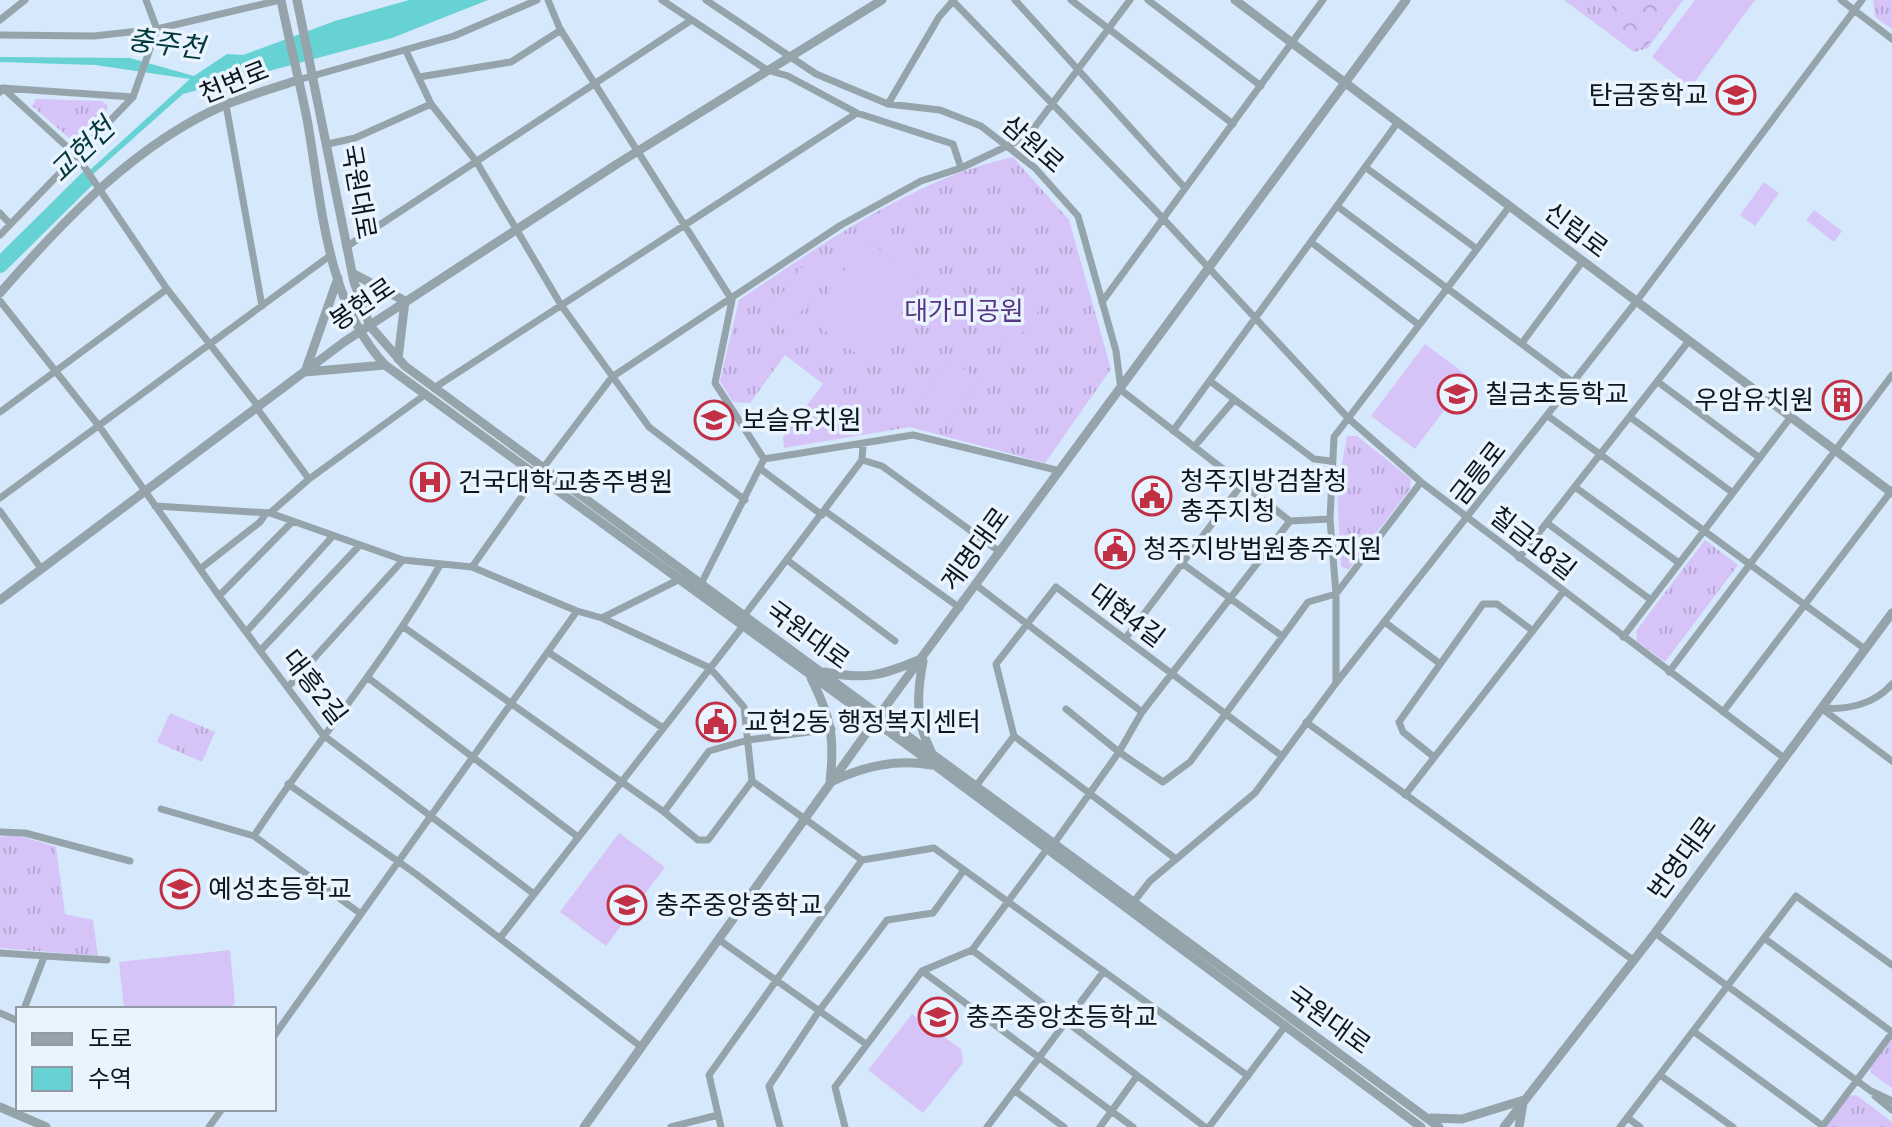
<svg xmlns="http://www.w3.org/2000/svg" width="1892" height="1127" font-family="Helvetica,'Noto Sans KR',sans-serif">
  <defs>
    <pattern id="grass-tufts" width="24" height="20" patternUnits="userSpaceOnUse" patternTransform="scale(2)"><rect width="24" height="20" fill="#d6c4f8"/><path d="M3 7l-1-3M5 7V3M7 7l1-3M15 17l-1-3M17 17v-4M19 17l1-3" fill="none" stroke="#b6a8d4"/></pattern>
    <pattern id="forest-crowns" width="20" height="18" patternUnits="userSpaceOnUse" patternTransform="scale(2)"><rect width="20" height="18" fill="#d6c4f8"/><path d="M2 6a3 3 0 1 1 6 0M12 15a3 3 0 1 1 6 0" fill="none" stroke="#b6a8d4"/></pattern>
  </defs>
  <rect width="100%" height="100%" fill="#d5e8fc"/>
  <path fill="url(#grass-tufts)" d="M1564,0H1683L1648,48L1634,52Z
    M1873,0H1892V29L1875,17Z
    M36,99L102,101L108,106L105,114L79,141L74,142L32,106Z
    M1013,157L1069,220L1111,369L1045,463L910,427L784,448L783,437L823,384L785,355L750,403L733,402L720,381L739,300C821,245 915,178 1013,157Z
    M1814,210L1842,231L1834,242L1806,220Z
    M1347,436H1357L1411,479L1410,489L1349,569L1341,567L1337,491Z
    M1705,540L1738,565L1665,662L1637,641L1636,631Z
    M170,713L215,732L202,762L157,742Z
    M17,835L56,847L65,914L93,920L98,956L0,948V837Z
    M1892,1039V1088L1871,1073L1870,1068Z
    M1856,1095L1892,1122V1127H1825L1848,1096Z"/>
  <path fill="url(#forest-crowns)" d="M1617,0H1681L1647,46L1634,49L1603,26L1601,21Z"/>
  <path fill="#d6c4f8" d="M1695,0H1755L1691,87L1652,57Z
    M1764,182L1779,193L1755,226L1740,215Z
    M867,240L924,281L866,361L809,319Z
    M806,262L827,278L786,331L765,315Z
    M1000,281L1039,310L1013,345L974,316Z
    M1425,344L1469,377L1415,449L1371,416Z
    M951,359L980,381L950,421L921,398Z
    M619,833L665,867L606,946L560,912Z
    M230,950L235,1003L230,1009H124L119,962Z
    M912,1014L961,1049L963,1063L923,1113L868,1070Z"/>
  <path fill="#67d2d3" d="M409,0H488L392,38L183,94L36,225L0,268V262L46,210L190,79L95,65L0,62V57L130,58L194,76L227,54L243,55L335,21Z"/>
  <g fill="none" stroke-linecap="round" stroke-linejoin="round">
    <path stroke="#67d2d3" stroke-width="16" d="M0,265L87,179"/>
    <path stroke="#95a4aa" stroke-width="7" d="M548,0L560,29L732,300L715,383L764,459
      M662,0L767,70L788,76L857,113L953,144L961,168
      M706,0L816,74L888,104L940,110L981,126L1035,168L1078,216L1116,351L1121,390L1290,521
      M952,0L1156,211L1348,418L1421,482L1784,758
      M1015,0L1185,188
      M1071,0L1233,124
      M1148,0L1261,86
      M1841,0L1892,39
      M0,20L25,0
      M0,35L94,36L157,29L280,0
      M406,51L431,104L476,161L561,305L649,427L745,500
      M419,77L511,62L561,30
      M298,80L454,36L537,0
      M2,88L133,97
      M0,92L4,89L77,156L167,289L258,406
      M888,104L939,17L954,0
      M226,105L262,306
      M328,144L355,138L431,104
      M1365,167L1477,249
      M1337,206L1574,383
      M0,213L10,224
      M0,235L133,97L157,29L146,0
      M1311,242L1419,325
      M346,247L690,21
      M0,301L99,426L219,596L323,735L534,894
      M1102,302L1323,0
      M1522,343L1582,262
      M1210,381L1314,459L1331,461
      M1658,382L1760,458
      M434,388L857,113
      M256,407L309,479
      M0,412L167,289
      M1548,416L1865,649
      M1630,417L1733,493
      M1173,431L1398,122
      M1194,447L1234,400
      M862,460L882,466L1000,552
      M543,468L612,377L841,225L921,181L961,168L1028,136L1130,0
      M762,470L822,515
      M1575,487L1679,563
      M0,498L331,255
      M155,506L270,513L403,560L472,567L577,611L602,618L710,668L744,707L752,781
      M0,511L40,567
      M825,511L960,608
      M270,513L309,479L426,394
      M1547,523L1651,600
      M1519,558L1688,342
      M787,560L895,641
      M1183,564L1282,636
      M472,567L537,475
      M200,569L260,522L266,513
      M701,584L764,459L913,435L1060,471
      M976,585L1142,712
      M219,596L292,522
      M744,616L862,460L863,445
      M602,618L680,579
      M1386,623L1439,663
      M405,628L664,812L698,840H708L752,781
      M247,631L332,537
      M1623,637L1790,418
      M1125,639L1242,484
      M261,650L359,546
      M548,652L663,728
      M1669,672L1892,375
      M367,677L578,837
      M1336,683V594L1330,519L1334,437L1509,207
      M288,687L403,560
      M1821,708L1892,761
      M1823,708C1848,710 1875,704 1892,684
      M1066,709L1119,752L1163,782L1190,762L1308,602L1336,594L1421,482
      M1723,712L1892,490
      M1306,722L1633,960
      M1434,757L1403,732L1399,722L1483,604H1497L1533,631
      M752,781L862,860L934,848L1248,1076
      M288,784L416,874L640,1046
      M976,786L1014,736
      M1405,795L1563,592
      M161,809L254,836L361,914
      M664,812L709,751L748,740L832,729
      M0,832L25,833L130,861
      M254,836C314,744 386,661 440,565
      M1053,845L1119,752L1142,712L1290,521L1330,519
      M1176,859L1014,736L996,664L1056,587L1282,756
      M1132,904L1150,881L1255,793L1336,683L1636,302L1862,0
      M1655,933L1871,1091L1892,1101
      M500,938L743,626
      M1764,938L1892,1032
      M718,939L866,1044
      M972,950L1205,1127
      M0,953L107,960
      M922,971L1133,1127
      M24,1009L44,957
      M0,1013L18,1021
      M1693,1031L1823,1126
      M274,1036L577,611
      M1660,1075L1733,1127
      M1015,1091L1064,1127
      M1875,1096L1892,1110
      M1628,1118L1640,1127
      M209,1127L222,1109
      M671,1127L718,1115
      M721,1127L709,1075L862,860
      M780,1127L769,1086L819,1011L887,920L933,913L964,870
      M845,1127L835,1087L922,971L972,950L1047,849
      M987,1127L1104,971
      M1100,1127L1137,1076
      M1209,1127L1286,1025
      M1620,1127L1796,896L1892,965
      M1822,1127L1892,1033"/>
    <path stroke="#95a4aa" stroke-width="9" d="M281,0C289,40 299,79 307,119C322,202 325,300 385,365L936,766L1421,1127
      M297,0L354,282L370,326L405,366L1439,1127
      M1235,0L1892,493
      M352,273L405,301L398,359
      M338,278L305,372L385,365
      M0,293C63,221 137,142 227,104C250,95 274,88 298,80
      M0,600L344,342L617,164L882,0
      M923,661C917,693 915,721 931,751
      M824,672C866,680 881,676 921,659
      M811,678C831,718 835,737 830,782
      M833,781C865,766 896,759 931,765
      M0,1107L46,1127
      M1431,1118L1462,1119L1524,1100
      M584,1127L880,714L1406,0
      M1504,1127L1655,933L1892,613
      M1519,1127L1523,1103"/>
  </g>
  <defs>
    <g id="school-ring" transform="scale(2)"><circle r="9.5" fill="#eaf4fe" stroke="#c13045" stroke-width="1.5"/><path d="M0-5L7-2L0 1L-7-2ZM-4 1L0 2.5L4 1V4Q0 6-4 4Z" fill="#c13045"/></g>
    <g id="building-ring" transform="scale(2)"><circle r="9.5" fill="#eaf4fe" stroke="#c13045" stroke-width="1.5"/><path d="M-4-6H4V6H1V3H-1V6H-4ZM-2.5-4.3h1.7v1.8h-1.7ZM.8-4.3h1.7v1.8H.8ZM-2.5-1h1.7V.8h-1.7ZM.8-1h1.7V.8H.8Z" fill="#c13045"/></g>
    <g id="hospital-ring" transform="scale(2)"><circle r="9.5" fill="#eaf4fe" stroke="#c13045" stroke-width="1.5"/><path d="M-5-5h3v3.5h4V-5h3V5h-3V1.5h-4V5h-3Z" fill="#c13045"/></g>
    <g id="civic-ring" transform="scale(2)"><circle r="9.5" fill="#eaf4fe" stroke="#c13045" stroke-width="1.5"/><path d="M-.6-6.5H3V-4.5H.6V-3L4-1V1h2V6H-6V1h2V-1L-.6-3ZM-1.2 2.5V6h2.4V2.5Z" fill="#c13045"/></g>
  </defs>
  <g fill-rule="evenodd">
    <use href="#school-ring" x="1736" y="95"/>
    <use href="#school-ring" x="1457" y="394"/>
    <use href="#building-ring" x="1842" y="400"/>
    <use href="#school-ring" x="714" y="420"/>
    <use href="#hospital-ring" x="430" y="482"/>
    <use href="#civic-ring" x="1152" y="496"/>
    <use href="#civic-ring" x="1115" y="549"/>
    <use href="#civic-ring" x="716" y="722"/>
    <use href="#school-ring" x="180" y="889"/>
    <use href="#school-ring" x="627" y="905"/>
    <use href="#school-ring" x="938" y="1017"/>
  </g>
  <g text-anchor="middle" dominant-baseline="central" stroke-width="7" stroke-linejoin="round" paint-order="stroke">
    <g font-size="26" fill="#0d151d" stroke="#eaf4fe">
      <text transform="translate(234 82) rotate(-22)">천변로</text>
      <text transform="translate(1033 144) rotate(41)">삼원로</text>
      <text transform="translate(359 192) rotate(80)">국원대로</text>
      <text transform="translate(1576 230) rotate(37)">신립로</text>
      <text transform="translate(362 304) rotate(-34)">봉현로</text>
      <text transform="translate(1478 473) rotate(-52)">금릉로</text>
      <text transform="translate(1533 543) rotate(38)">칠금18길</text>
      <text transform="translate(975 549) rotate(-54)">계명대로</text>
      <text transform="translate(1127 615) rotate(37)">대현4길</text>
      <text transform="translate(808 635) rotate(36)">국원대로</text>
      <text transform="translate(315 687) rotate(52)">대흥2길</text>
      <text transform="translate(1682 858) rotate(-54)">번영대로</text>
      <text transform="translate(1329 1020) rotate(36)">국원대로</text>
    </g>
    <g font-size="26" fill="#0d151d" stroke="#eaf4fe" text-anchor="start">
      <text x="1708" y="95" text-anchor="end">탄금중학교</text>
      <text x="1485" y="394">칠금초등학교</text>
      <text x="1814" y="400" text-anchor="end">우암유치원</text>
      <text x="742" y="420">보슬유치원</text>
      <text x="1180" y="481">청주지방검찰청<tspan x="1180" dy="30">충주지청</tspan></text>
      <text x="458" y="482">건국대학교충주병원</text>
      <text x="1143" y="549">청주지방법원충주지원</text>
      <text x="744" y="722">교현2동 행정복지센터</text>
      <text x="208" y="889">예성초등학교</text>
      <text x="655" y="905">충주중앙중학교</text>
      <text x="966" y="1017">충주중앙초등학교</text>
    </g>
    <g font-size="26" fill="#583685" stroke="#eaf4fe">
      <text x="964" y="311">대가미공원</text>
    </g>
    <g font-size="28" font-style="italic" fill="#033839" stroke="#eaf4fe">
      <text transform="translate(166 44) rotate(7)">충주천</text>
      <text transform="translate(82 150) rotate(-44)">교현천</text>
    </g>
  </g>
  <rect x="16" y="1007" width="260" height="104" fill="#eaf4fe" stroke="#929ba4" stroke-width="2"/>
  <rect x="32" y="1033" width="40" height="12" fill="#95a4aa" stroke="#929ba4" stroke-width="2"/>
  <text x="88" y="1047" font-size="24" fill="#0d151d">도로</text>
  <rect x="32" y="1067" width="40" height="24" fill="#67d2d3" stroke="#929ba4" stroke-width="2"/>
  <text x="88" y="1087" font-size="24" fill="#0d151d">수역</text>
</svg>
